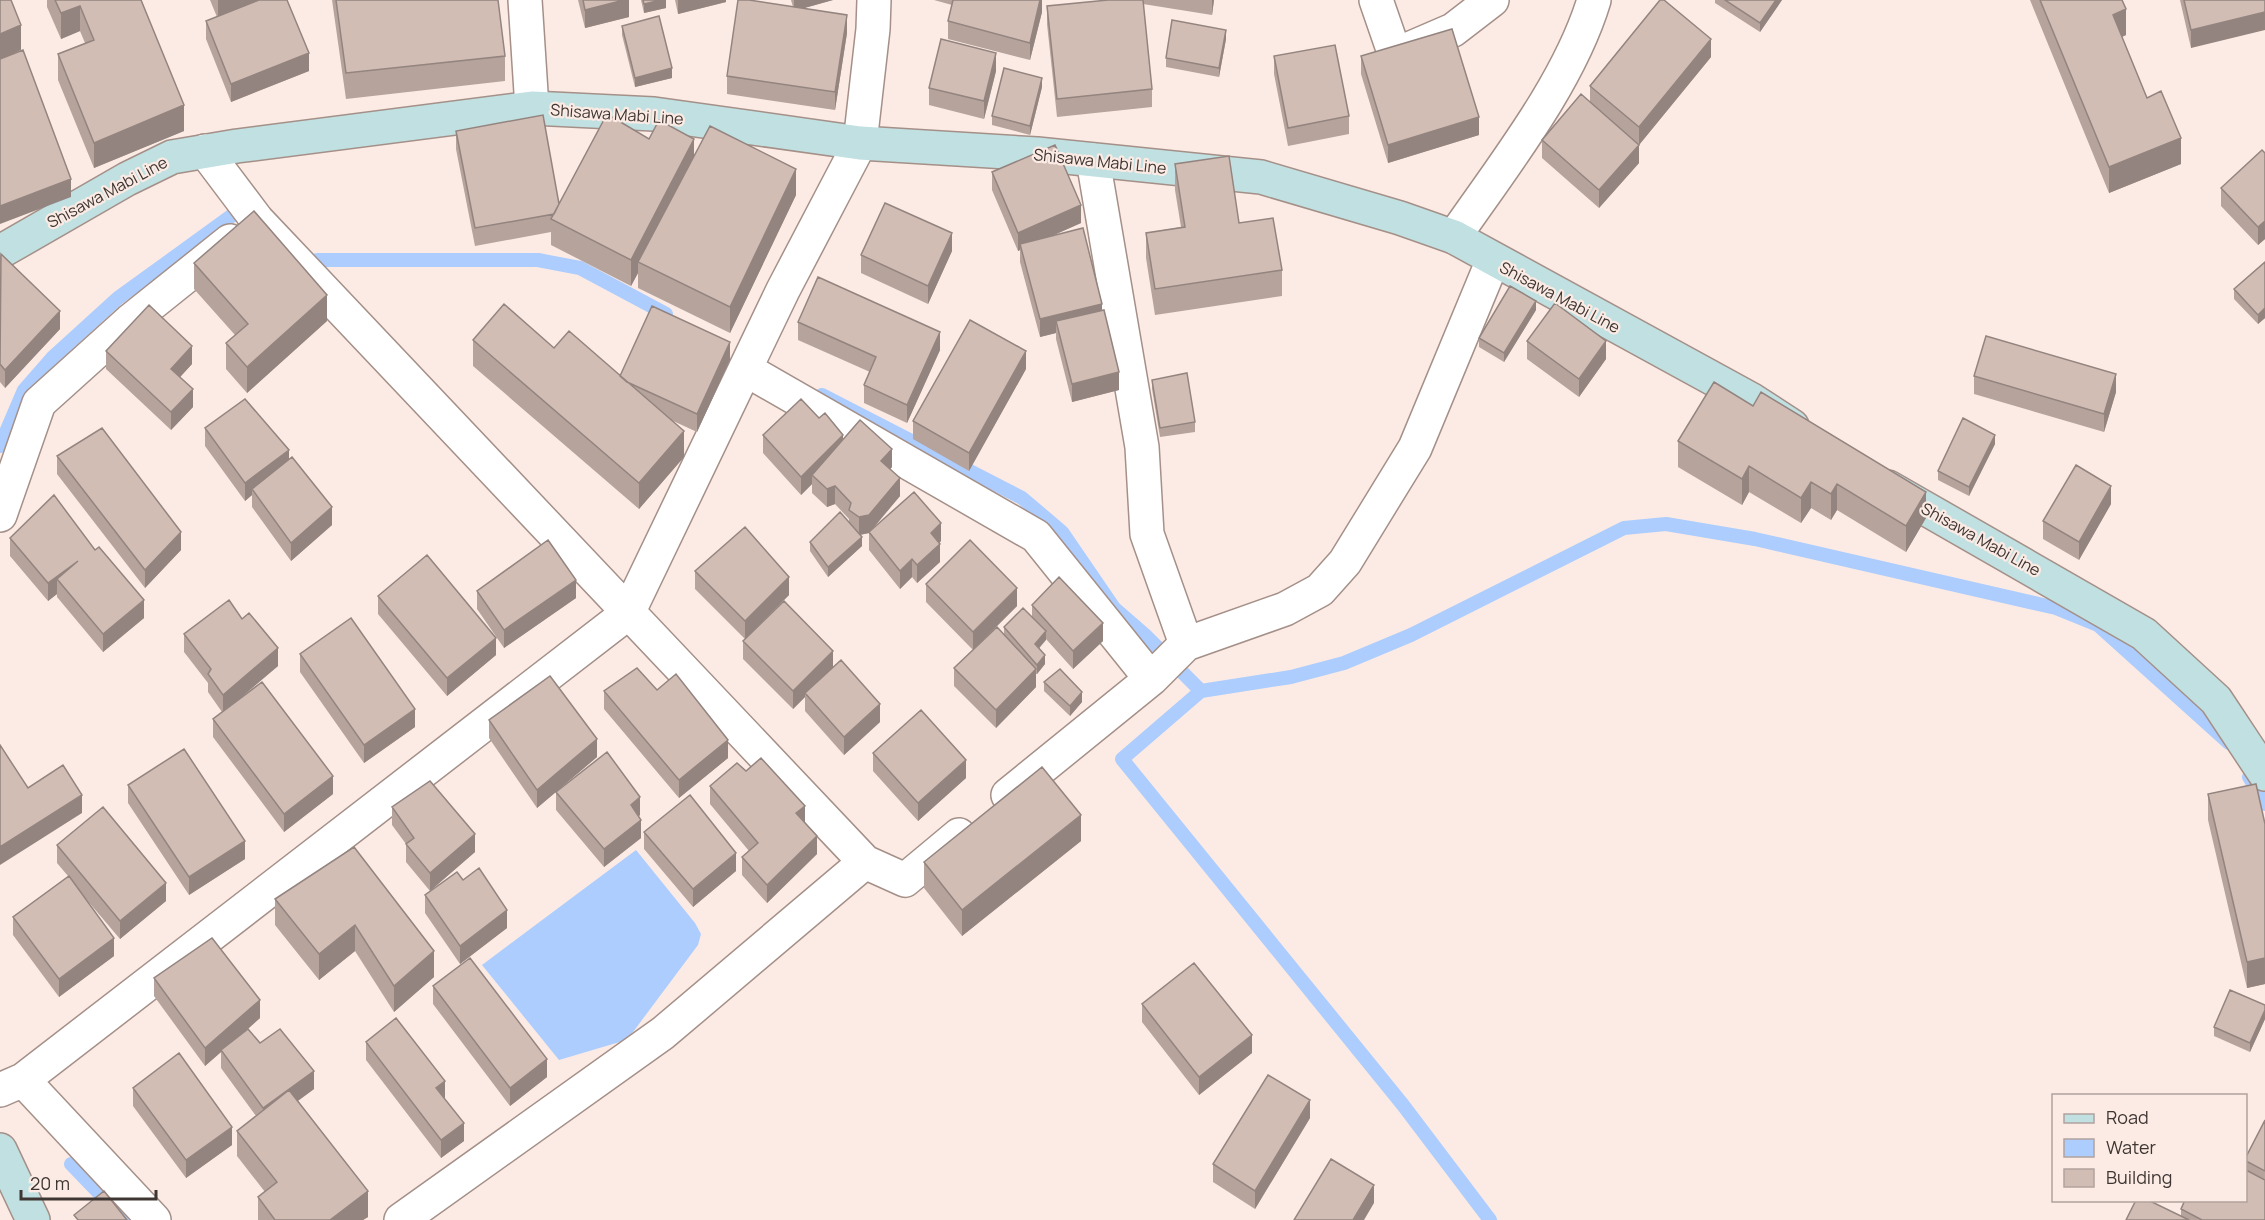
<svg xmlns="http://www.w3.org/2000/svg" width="2265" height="1220" font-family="Manrope,sans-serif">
  <rect width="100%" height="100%" fill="#fcebe4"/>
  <path fill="#accdfe" d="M636,850L695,923L701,934L698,945L633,1032L623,1041L559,1060L482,965Z"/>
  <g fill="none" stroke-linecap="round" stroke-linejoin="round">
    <path stroke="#accdfe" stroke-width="14" d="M317,260H538L580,268L666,314
      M822,395L1022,498L1062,532L1114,608L1145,635L1201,691L1291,677L1344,663L1411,635L1624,528L1666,524L1755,539L2056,608L2098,625L2229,743
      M0,446L24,390L52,358L118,298L234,214
      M1201,691L1122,759L1403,1105L1490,1220
      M2249,777L2265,804
      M71,1164L125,1220"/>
    <g stroke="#a49088" stroke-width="36">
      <path id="minor" d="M525,0L532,108
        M1376,0L1395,55L1453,30L1492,0
        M205,151L257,220L865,862L905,880L959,835
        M1454,237C1503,166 1569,83 1594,0
        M745,369L1036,536L1151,679
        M0,515L39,403L130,321L230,241
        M1186,644L1285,609L1320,590L1345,562L1415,448L1493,260
        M1008,795L1151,679L1186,644L1147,534L1142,447L1093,160
        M23,1080L154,1220
        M0,1090L23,1080L628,613L783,290L860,143L873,29L874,0
        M401,1220L663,1033L865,862"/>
    </g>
    <g stroke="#a49088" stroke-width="36">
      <path id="secondary" d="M0,252L127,179L172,157L237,146L532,108L654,114L860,143L1037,154L1261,177L1400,218L1454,237L1752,400L1792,426
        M1888,487L2144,634L2216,700L2265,774
        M0,1150L33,1220"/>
    </g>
    <use href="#minor" stroke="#fff" stroke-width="33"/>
    <use href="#secondary" stroke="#c0e0e1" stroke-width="33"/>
  </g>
  <path fill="#b5a39c" d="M47,0H141L184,131L94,168L58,80V54L85,43L80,31L61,39L47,7Z
    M210,0H287L309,71L231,102L206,39V21L217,17Z
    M332,0H498L505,56V81L346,99Z
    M578,0H629V17L585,28Z
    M641,0H666V8L644,13Z
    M675,0H726V2L678,14Z
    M791,0H833L804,8L847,33L835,110L727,94V76L793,7Z
    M934,0H1042V12L1030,60L948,39V21L952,5Z
    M1108,0H1214L1212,15L1143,4L1152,89V107L1057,117L1047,24V6Z
    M1715,0H1782L1760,32L1715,3Z
    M2030,0H2122L2126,35L2122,37L2147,98L2181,164L2109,193Z
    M2180,0H2265L2191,48Z
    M622,26L672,78L635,87L622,35Z
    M1226,39L1219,77L1166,67V58Z
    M1274,56L1349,116V134L1288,146L1274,74Z
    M1361,56L1479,135L1388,163L1361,74Z
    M1711,57L1639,145L1627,135L1639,163L1599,208L1542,158V140L1590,102V86Z
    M996,71L984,119L929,105V88Z
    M1042,87L1030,135L992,125V116Z
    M456,131L559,204L649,139L694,154L796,195L730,333L638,288V273L631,286L551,245V232L475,246L456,149Z
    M2265,153V239L2258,245L2221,206V188Z
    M1175,164L1239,223L1282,270V296L1155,315L1146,258V233L1181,227L1175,190Z
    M992,172L1081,223L1052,236L1102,310L1119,390L1072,402L1056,339V333L1040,337L1020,262V250L1018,251L992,190Z
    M952,251L928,304L861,273V255Z
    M0,255L60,329L5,388L0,382Z
    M2265,262V318L2258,324L2234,299V289Z
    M194,263L327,321L247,393L226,369V343L235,335L194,289Z
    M1536,310L1504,362L1479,347V338Z
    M798,322L940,350L907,423L864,403V385L870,372L798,340Z
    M473,340L554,348L620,376L730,360L697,432L671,420L684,457L639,509L473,366Z
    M1527,341L1606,359L1579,397L1527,359Z
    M106,351L192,364L180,377L193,407L171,430L106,369Z
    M1026,369L969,471L913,439V421Z
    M1974,376L2116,392L2104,432L1974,394Z
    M1152,380L1195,422V432L1160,437L1152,389Z
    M1714,382L1926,518L1906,552L1837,510L1831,520L1811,508L1801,523L1749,492L1742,505L1678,467V441Z
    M819,418L843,440L892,467L890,469L900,496L869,533L860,535L862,546L828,577L810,551V542L849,523V519L835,504L827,507L812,493V484L801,495L763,453V435Z
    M205,428L289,460L332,525L291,561L252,507V495L245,501L205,446Z
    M1995,444L1969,496L1938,480V471Z
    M57,456L181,550L145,588L57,474Z
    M2111,504L2079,560L2043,539V521Z
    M869,532L941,541L939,543L940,562L917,583L912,577L900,589L869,550Z
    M10,538L144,618L103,652L57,597V594L48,601L10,556Z
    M695,571L789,595L745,639L695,589Z
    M926,584L1017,606L973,650L926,602Z
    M477,591L576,598L504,648L477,609Z
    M378,596L496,655L447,696L378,614Z
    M1032,605L1103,641L1073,669L1046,639L1039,648L1045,664L1037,674H1036V687L996,728L954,686V668L1004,634V627L1032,616Z
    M184,634L278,666L238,699L333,794L284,832L213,737V719L222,712L208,692V683L184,652Z
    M743,641L833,667L880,722L844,755L805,711V697L793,709L743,659Z
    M300,654L415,727L364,763L300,672Z
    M1044,682L1082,702L1070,716L1044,691Z
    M657,690L728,758L679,798L604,709V691Z
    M489,720L597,757L558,790L640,815L639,816L641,838L604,867L556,810V792L537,808L489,738Z
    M873,753L966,778L918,821L873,771Z
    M128,785L245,859L189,895L128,803Z
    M710,786L805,823L817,854L767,903L742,875V857L749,851L710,804Z
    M2208,794L2265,824V984L2247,988L2208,820Z
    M392,807L475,852L430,891L406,862V844L392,825Z
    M644,832L736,871L693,907L644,849Z
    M1081,841L962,936L924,888V862Z
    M57,845L166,901L120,939L81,893L114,956L59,997L13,935V917L68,876L57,863Z
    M354,847L434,977L394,1012L355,951L319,980L275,925V899Z
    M463,880L507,928L460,964L425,913V895Z
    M154,978L260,1018L248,1029L260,1043L314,1089L298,1101L368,1217L363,1220H258V1197L265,1192L237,1156V1131L256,1116L221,1068V1052L205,1066L154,996Z
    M433,986L547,1077L510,1106L433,1004Z
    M1142,1004L1252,1053L1199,1095L1142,1022Z
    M2265,1005V1019L2250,1052L2214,1036V1027Z
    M366,1042L445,1099L464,1141L441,1158L366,1060Z
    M133,1088L232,1145L186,1178L133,1106Z
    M1310,1118L1255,1209L1213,1182V1164Z
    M2265,1120V1220H2126L2181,1216V1209L2246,1200V1157Z"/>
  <path fill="#93847f" d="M218,0H261L218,18Z
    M624,0H629V17L585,28V10Z
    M661,0H666V8L644,13V4Z
    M678,0H726V2L678,14Z
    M794,0H833L794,11Z
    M1040,0H1042V12L1030,60V43Z
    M1212,0H1214L1212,15Z
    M1776,0H1782L1760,32V23Z
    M80,6V31L61,39V13Z
    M2126,9V35L2113,41V15Z
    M2265,12V30L2191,48V30Z
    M847,15V33L835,110V92Z
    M21,25V50L0,60V34Z
    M1226,30V39L1219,77V68Z
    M1711,39V57L1639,145V127Z
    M309,53V71L231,102V84Z
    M996,53V71L984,119V101Z
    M672,68V78L635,87V78Z
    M1042,78V87L1030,135V126Z
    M184,105V131L94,168V143Z
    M1479,117V135L1388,163V145Z
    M2181,138V164L2109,193V167Z
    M694,139V164L638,262V273L631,286V260Z
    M1639,145V163L1599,208V190Z
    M796,169V195L730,333V307Z
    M71,179V197L0,224V206Z
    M1081,205V223L1022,249L1020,244V250L1018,251V233Z
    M2265,221V239L2258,245V227Z
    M952,233V251L928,304V286Z
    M327,295V321L247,393V367Z
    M1536,301V310L1504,362V353Z
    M1102,304V322L1056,321V333L1040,337V319Z
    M2265,308V318L2258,324V315Z
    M60,311V329L5,388V370Z
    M940,332V350L907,423V405Z
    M1606,341V359L1579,397V379Z
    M730,342V360L697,432V414Z
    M192,346V364L171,387V369Z
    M1026,351V369L969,471V453Z
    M1119,372V390L1072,402V384Z
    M2116,374V392L2104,432V414Z
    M193,389V407L171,430V412Z
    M684,431V457L639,509V483Z
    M843,435V453L812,475V484L801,495V477Z
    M1995,435V444L1969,496V487Z
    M892,449V467L881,479V461Z
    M289,450V468L252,489V495L245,501V483Z
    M1749,466V492L1742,505V479Z
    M900,478V496L869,533L859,535V517Z
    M1811,482V508L1801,523V498Z
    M1837,484V510L1831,520V494Z
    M835,486V504L827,507V489Z
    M2111,486V504L2079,560V542Z
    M1926,492V518L1906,552V526Z
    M332,507V525L291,561V543Z
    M941,523V541L931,551V533Z
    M181,532V550L145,588V570Z
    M862,537V546L828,577V567Z
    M940,544V562L917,583V565Z
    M912,559V577L900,589V571Z
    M78,561L57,579V594L48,601V583Z
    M789,577V595L745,639V621Z
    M576,580V598L504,648V630Z
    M1017,588V606L973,650V632Z
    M144,600V618L103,652V634Z
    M1103,623V641L1073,669V651Z
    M1046,631V640L1035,653V644Z
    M496,638V655L447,696V678Z
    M278,648V666L223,713V695Z
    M833,651V669L805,693V697L793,709V691Z
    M1045,655V664L1037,674V665Z
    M1036,669V687L996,728V710Z
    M1082,692V702L1070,716V706Z
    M880,704V722L844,755V737Z
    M415,709V727L364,763V745Z
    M597,739V757L537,808V790Z
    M728,740V758L679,798V780Z
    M966,760V778L918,821V803Z
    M333,776V794L284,832V814Z
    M82,795V813L0,865V847Z
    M640,797V815L631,823V805Z
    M805,806V824L796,813Z
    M1081,815V841L962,936V910Z
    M641,820V838L604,867V849Z
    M475,834V852L430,891V873Z
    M817,836V854L767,903V885Z
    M245,841V859L189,895V877Z
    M736,853V871L693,907V889Z
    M166,883V901L120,939V921Z
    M507,910V928L460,964V946Z
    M355,925V951L319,980V954Z
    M114,938V956L59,997V979Z
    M434,951V977L394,1012V986Z
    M2265,958V984L2247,988V962Z
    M260,1000V1018L205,1066V1048Z
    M2265,1010V1019L2250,1052V1043Z
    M1252,1035V1053L1199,1095V1077Z
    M547,1059V1077L510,1106V1088Z
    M314,1071V1089L263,1126V1108Z
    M445,1081V1099L436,1088Z
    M1310,1100V1118L1255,1209V1191Z
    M464,1123V1141L441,1158V1140Z
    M232,1127V1145L186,1178V1160Z
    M1374,1185V1203L1364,1220H1353Z
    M368,1191V1217L363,1220H330Z"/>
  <path fill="#d2bdb5" stroke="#93847f" stroke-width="1.5" d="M0,0H11L21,25L0,34Z
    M55,0H141L184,105L94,143L58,54L94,40L80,6L61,13Z
    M259,0H287L309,53L231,84L206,21Z
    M336,0H498L505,56L346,73Z
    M583,0H624L585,10Z
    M643,0H661L644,4Z
    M738,0H749L847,15L835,92L727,76Z
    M953,0H1040L1030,43L948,21Z
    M1108,0H1143L1152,89L1057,99L1047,6Z
    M1660,0H1664L1711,39L1639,127L1590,86Z
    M1725,0H1776L1760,23Z
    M2040,0H2122L2126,9L2113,15L2147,98L2161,91L2181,138L2109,167Z
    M2184,0H2265V12L2191,30Z
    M659,16L672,68L635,78L622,26Z
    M1172,20L1226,30L1219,68L1166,58Z
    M1452,29L1479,117L1388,145L1361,56Z
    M941,39L996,53L984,101L929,88Z
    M1335,45L1349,116L1288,128L1274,56Z
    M23,50L71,179L0,206V59Z
    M1004,68L1042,78L1030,126L992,116Z
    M1581,94L1639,145L1599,190L1542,140Z
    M607,114L649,139L659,120L694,139L631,260L551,219Z
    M543,115L559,204L554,214L475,228L456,131Z
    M710,126L796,169L730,307L638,262Z
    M1055,145L1081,205L1018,233L992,172Z
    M2262,150L2265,153V221L2258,227L2221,188Z
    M1229,156L1239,223L1273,218L1282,270L1155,289L1146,233L1185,227L1175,164Z
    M885,203L952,233L928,286L861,255Z
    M254,211L327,295L247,367L226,343L248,324L194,263Z
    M1083,228L1102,304L1040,319L1020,244Z
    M1,254L60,311L5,370L0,364Z
    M2265,262V308L2258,315L2234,289Z
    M818,277L940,332L907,405L864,385L876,357L798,322Z
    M1510,286L1536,301L1504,353L1479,338Z
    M1555,303L1606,341L1579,379L1527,341Z
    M504,304L554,348L569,331L684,431L639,483L473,340Z
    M149,305L192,346L171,369L193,389L171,412L106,351Z
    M652,306L730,342L697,414L627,382L620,376Z
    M1104,310L1119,372L1072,384L1056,321Z
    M970,320L1026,351L969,453L913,421Z
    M1986,336L2116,374L2104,414L1974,376Z
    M1187,373L1195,422L1160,428L1152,380Z
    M1714,382L1753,406L1761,392L1926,492L1906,526L1837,484L1831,494L1811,482L1801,498L1749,466L1742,479L1678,441Z
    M245,399L289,450L245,483L205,428Z
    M801,399L819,418L825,413L843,435L801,477L763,435Z
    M1963,418L1995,435L1969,487L1938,471Z
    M860,420L892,449L881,461L900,478L869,515L859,517L849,510L851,503L835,486L827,489L812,475Z
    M102,428L181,532L145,570L57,456Z
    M292,457L332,507L291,543L252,489Z
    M2076,465L2111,486L2079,542L2043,521Z
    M914,492L941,523L931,533L940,544L917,565L912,559L900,571L869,532Z
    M54,495L95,550L99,547L144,600L103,634L57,579L78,561L48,583L10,538Z
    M840,512L862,537L828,567L810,542Z
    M745,527L789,577L745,621L695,571Z
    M548,540L576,580L504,630L477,591Z
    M970,540L1017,588L973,632L926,584Z
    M427,555L496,638L447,678L378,596Z
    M1059,577L1103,623L1073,651L1032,605Z
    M229,600L242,619L249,613L278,648L223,695L208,674L211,669L184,634Z
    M784,601L833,651L793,691L743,641Z
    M1023,608L1046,631L1035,644L1045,655L1037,665L1004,627Z
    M351,618L415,709L364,745L300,654Z
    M997,627L1036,669L996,710L954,668Z
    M841,660L880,704L844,737L805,693Z
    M637,668L657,690L676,674L728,740L679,780L604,691Z
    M1060,669L1082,692L1070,706L1044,682Z
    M550,676L597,739L537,790L489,720Z
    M262,682L333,776L284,814L213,719Z
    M921,710L966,760L918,803L873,753Z
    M0,745L28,788L63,765L82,795L0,847Z
    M184,749L245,841L189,877L128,785Z
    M607,752L640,797L631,805L641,820L604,849L556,792Z
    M761,758L805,806L796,813L817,836L767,885L742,857L758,843L710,786L737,763L746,771Z
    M1042,767L1081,815L962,910L924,862Z
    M430,781L475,834L430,873L406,844L414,838L392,807Z
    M2256,784L2265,824V958L2247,962L2208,794Z
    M690,795L736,853L693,889L644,832Z
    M103,807L166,883L120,921L57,845Z
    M354,847L434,951L394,986L355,925L319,954L275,899Z
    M479,868L507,910L460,946L425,895L457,872L463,880Z
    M69,876L114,938L59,979L13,917Z
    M212,938L260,1000L205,1048L154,978Z
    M470,958L547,1059L510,1088L433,986Z
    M1194,963L1252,1035L1199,1077L1142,1004Z
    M2230,990L2265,1005V1010L2250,1043L2214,1027Z
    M396,1018L445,1081L436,1088L464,1123L441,1140L366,1042Z
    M248,1029L260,1043L280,1029L314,1071L263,1108L221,1050Z
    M179,1053L232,1127L186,1160L133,1088Z
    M1268,1075L1310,1100L1255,1191L1213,1164Z
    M289,1090L368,1191L330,1220H275L258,1197L277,1182L237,1131Z
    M2265,1120V1171L2246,1161V1157Z
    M1331,1159L1374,1185L1353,1220H1294Z
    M2246,1170L2265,1180V1220H2202L2181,1209L2185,1200H2246Z
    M104,1191L127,1220H78L74,1215Z
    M2136,1200H2148L2189,1220H2126Z"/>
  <g text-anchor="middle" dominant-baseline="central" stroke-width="4.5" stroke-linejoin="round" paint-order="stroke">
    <g font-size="16" fill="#3e3633" stroke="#fcebe4">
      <text transform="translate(617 114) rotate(4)">Shisawa Mabi Line</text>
      <text transform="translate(1100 161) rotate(6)">Shisawa Mabi Line</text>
      <text transform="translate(107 192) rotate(-28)">Shisawa Mabi Line</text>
      <text transform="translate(1560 297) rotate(28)">Shisawa Mabi Line</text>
      <text transform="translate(1981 539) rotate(29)">Shisawa Mabi Line</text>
    </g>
  </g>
  <rect x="2052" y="1094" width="195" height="108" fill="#fcebe4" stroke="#b0a39d" stroke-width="1.5"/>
  <rect x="2064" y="1114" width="30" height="9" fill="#c0e0e1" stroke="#b0a39d" stroke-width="1.5"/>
  <text x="2106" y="1124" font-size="18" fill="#3e3633">Road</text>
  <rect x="2064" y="1139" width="30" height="18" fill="#accdfe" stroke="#b0a39d" stroke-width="1.5"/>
  <text x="2106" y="1154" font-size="18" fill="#3e3633">Water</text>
  <rect x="2064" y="1169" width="30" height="18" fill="#d2bdb5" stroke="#b0a39d" stroke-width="1.5"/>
  <text x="2106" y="1184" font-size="18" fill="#3e3633">Building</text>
  <path d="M21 1190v9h135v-9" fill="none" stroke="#3e3633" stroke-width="3"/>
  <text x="30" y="1190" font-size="18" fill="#3e3633" stroke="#fcebe4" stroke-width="4.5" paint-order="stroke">20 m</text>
</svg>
